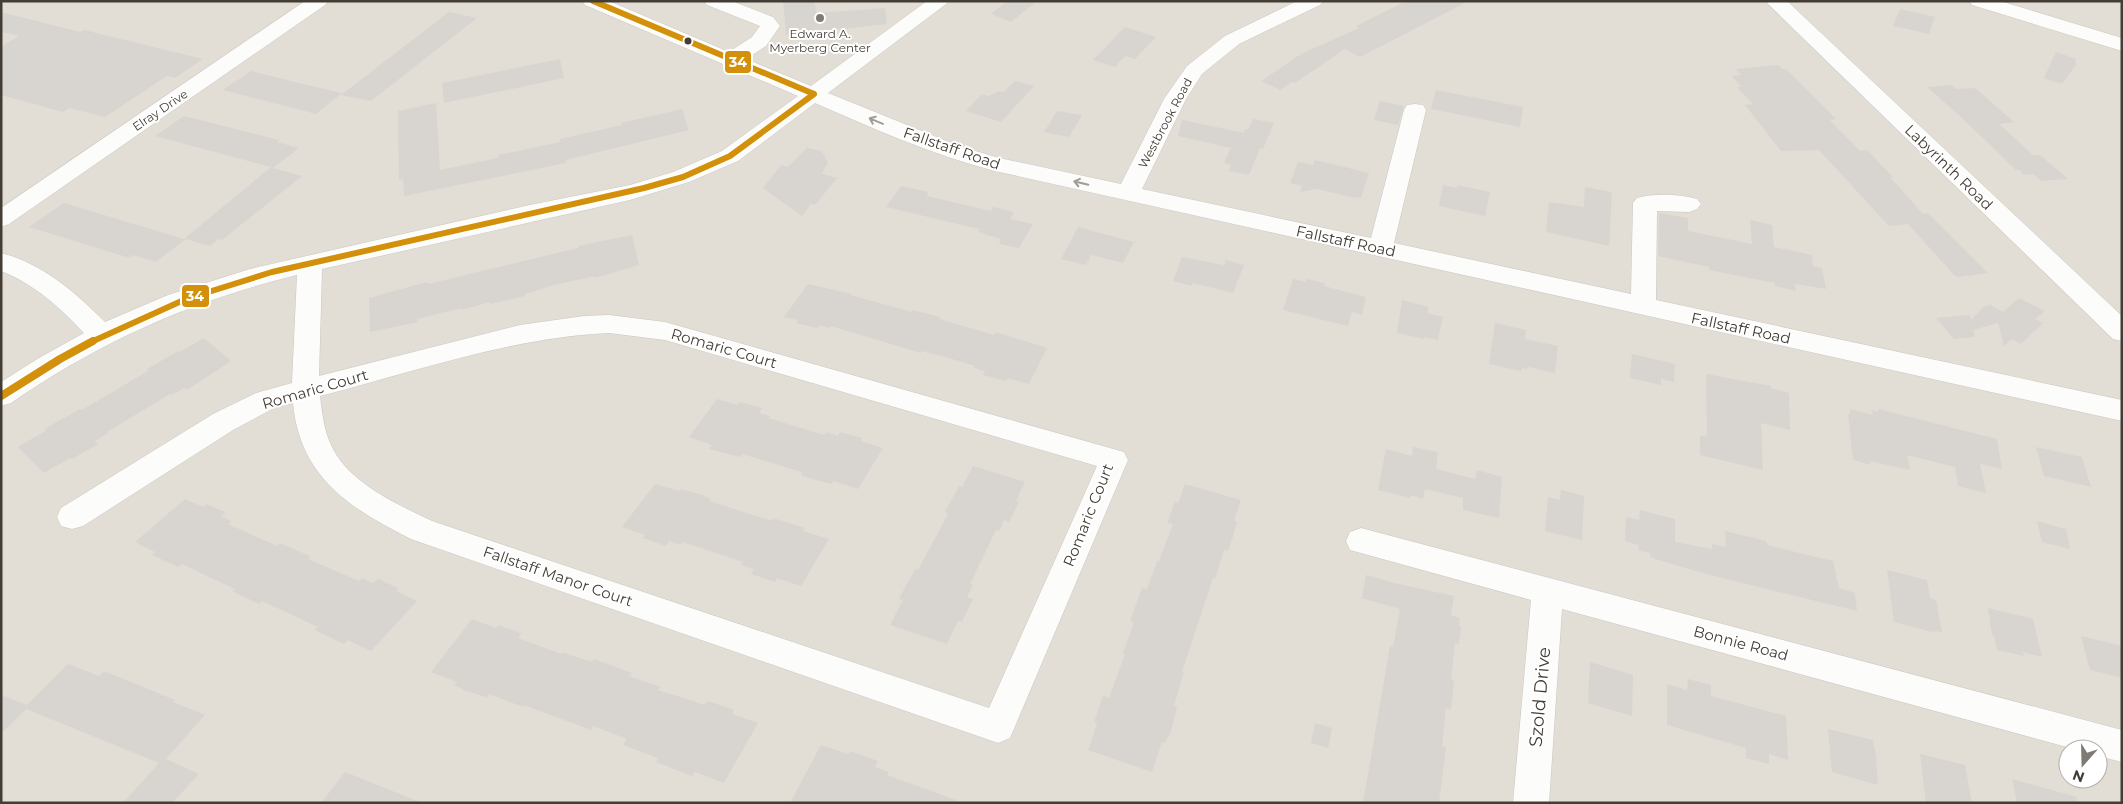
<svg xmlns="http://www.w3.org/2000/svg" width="2123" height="804" font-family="Montserrat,sans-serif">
  <rect width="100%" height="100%" fill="#eeece7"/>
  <path fill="#e2ddd5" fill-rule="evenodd" d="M1,1H2122V803H1ZM2068,749H2098V779H2068Z"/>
  <path fill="#d8d5d0" d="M783,1H814L817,13L885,8L887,24L786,35Z
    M1007,1H1037L1011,22L991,14Z
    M1406,1H1469L1360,57L1345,49L1295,83L1292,82L1280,90L1261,81L1301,54L1359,28L1356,26Z
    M1900,9L1935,17L1929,34L1893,26Z
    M1,12L80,32L84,30L203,59L175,78L167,76L105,117L69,108L63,112L1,95V47L19,36L1,32Z
    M449,12L477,18L371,101L341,95Z
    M1125,27L1156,37L1135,59L1125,56L1115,67L1093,60Z
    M2056,52L2076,59L2075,62L2077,63L2062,84L2044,78Z
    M560,59L564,78L444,103L442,83Z
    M1778,65L1782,69H1786L1836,119L1830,120L1860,151L1867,150L1893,177H1890L1923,214L1928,213L1988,273L1958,277L1954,275L1908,224L1889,226L1819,150L1781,151L1745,105L1753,104L1737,87H1741L1732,76L1741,75L1736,69Z
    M251,71L295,82L342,93L316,114L223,90Z
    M1015,81L1034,86L1001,122L966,111L982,94L989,96L999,91L1004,92Z
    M1951,85L1956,89L1975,88L2014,122L1999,124L2033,155H2040L2068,179L2041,181L2033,174L2023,175L2020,170H2016L1963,119L1927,87Z
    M1436,90L1523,107L1520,127L1431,109Z
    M1380,101L1404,106L1398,125L1374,120Z
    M436,103L440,170L498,158V155L561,142L560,139L622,125L621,123L682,109L689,130L566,160V163L404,196L403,179L399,180L398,111Z
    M1057,111L1082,115L1069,137L1044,132Z
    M184,116L279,140L277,142L299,148L273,168L302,176L222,240L219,239L210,246L186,239L156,262L133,255L130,258L29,227L64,203L184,239L271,167L155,136Z
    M1253,119L1274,123L1263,149L1260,148L1249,175L1229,171L1231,165L1224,163L1231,148L1178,136L1182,120L1244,133L1245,129L1248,130Z
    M807,148L822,151L828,163L822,174L837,178L815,205L811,204L802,216L763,188L781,165L788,167Z
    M1315,160L1369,173L1361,198L1351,197L1317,189L1300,192L1302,186L1290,183L1298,162L1313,165Z
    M1443,185L1457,188V185L1490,192L1485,216L1439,206Z
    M901,186L928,192L927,196L991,211L993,207L1014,212L1010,219L1033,224L1019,248L999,244L1001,239L978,232L979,229L886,207Z
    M1585,187L1612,192L1609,246L1546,232L1549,202L1584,207Z
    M1659,213L1688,218V231L1752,244L1750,220L1772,225L1774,247L1812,255L1813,266L1822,268L1826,289L1795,284L1796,291L1775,286V283L1709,270V267L1658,256Z
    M1078,227L1134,242L1123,263L1091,255L1086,265L1061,259Z
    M632,235L639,265L595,278V276L554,285L525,294V296L490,304V302L461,310V308L417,319L418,322L370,332L369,298L427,282L428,284L578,248V246Z
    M1182,257L1224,265L1226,260L1244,265L1233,293L1193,283L1192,286L1173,281Z
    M1293,279L1306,282V279L1325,283L1324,286L1366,297L1362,315L1352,312L1348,326L1283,310Z
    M808,284L852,294L850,295L912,312L913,310L940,317L939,319L994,335L996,332L1047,348L1029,384L1007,378L1006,381L983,375L985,371L974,368L975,366L949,358L922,351L921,353L831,326L830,328L819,325L817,328L796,323L798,320L784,317Z
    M2019,298L2045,311L2035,319L2043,323L2021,344L2012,339L2004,346L1998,323L1973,330L1975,337L1954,339L1936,318L1970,315L1971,320L1983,307L1990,305L2003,312Z
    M1402,300L1429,307L1427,313L1443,317L1438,340L1424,337V339L1397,333Z
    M1495,323L1526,330L1525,339L1558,346L1555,373L1528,367L1527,369L1522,368L1521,371L1489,364Z
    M204,338L231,361L187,390L184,388L172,395L170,394L107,432L109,433L95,441L98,444L72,459L70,458L44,473L18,447L47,430L46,428L80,409L82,410L148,371L147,369L178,351L180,352Z
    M1632,354L1675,364L1674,382L1661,379V385L1630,378Z
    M1706,374L1771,386V388L1789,393L1790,430L1761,423L1763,470L1700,455V435L1707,437Z
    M717,399L738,405L740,402L762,408L759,413L770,416L768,418L824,435L826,432L838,436L840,432L862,438L861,441L883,448L858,489L833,481L832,484L812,479L801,475L802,472L742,454L740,457L709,449L712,445L689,437Z
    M1850,409L1873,415L1872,410L1878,412V409L1997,439L2002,469L1980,464L1986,493L1958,486L1955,467L1907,455L1910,470L1870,461L1871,465L1853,460L1848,414H1850Z
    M1413,447L1438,452L1436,469L1475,479L1477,470L1502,477L1499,518L1463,510V498L1425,489L1423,499L1411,495L1410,498L1378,490L1386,449L1412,456Z
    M2036,447L2082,457L2091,487L2044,476Z
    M973,466L1025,482L1016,501L1019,502L1009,522L1004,520L999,531L996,530L970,584L973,585L967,597L973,599L962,622L958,621L947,644L890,625L903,600L899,599L915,569L918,570L948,514L945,512L959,486L962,487Z
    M655,484L679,491L681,489L700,494L711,499L709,501L772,521L773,518L805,528L803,531L829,539L801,586L777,578L775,582L751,574L754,569L741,565L743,562L683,542L681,545L669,541L666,546L643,538L645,535L622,527Z
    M1185,484L1241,500L1234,521L1237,522L1232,540L1228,551L1224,550L1215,579L1213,578L1182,672H1184L1174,706L1177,707L1171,731L1165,743L1162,742L1152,772L1088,750L1097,724L1094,722L1103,696L1109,698L1125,654L1123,653L1134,623L1130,621L1142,588L1147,589L1157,561H1159L1173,524L1167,523L1175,502L1178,503Z
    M1561,490L1584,496L1582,540L1545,531L1548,497L1560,500Z
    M185,499L203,507L206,504L225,512L221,516L231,521L228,524L277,546L280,543L310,556L308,559L359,581L362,578L373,583L378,579L398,588L396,591L417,601L371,651L348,640L344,644L315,630L318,627L288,613L262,601L259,604L232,591L235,589L207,576L182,564L178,567L152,555L155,552L135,542Z
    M1640,510L1675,519V542L1712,549V544L1726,547L1725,531L1766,541L1767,545L1833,561L1839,588L1855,593L1857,611L1706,574L1655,559L1650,556V553L1639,550L1638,545L1625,541L1626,517L1639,520Z
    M2037,521L2066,529L2070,549L2042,542Z
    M1887,570L1927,580L1930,598L1936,600L1942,632L1935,631L1936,633L1894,622Z
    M1366,575L1394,583L1454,596L1451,615L1460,618L1459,626H1461L1459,644L1455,643L1451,680L1454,681L1451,709L1446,708L1442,746L1446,747L1439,803H1363L1390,646L1393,647L1400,609L1362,598Z
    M1988,608L2033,619L2042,657L2023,652L2024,656L1997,650L1994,636L1992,635Z
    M472,619L496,628L498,625L521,633L518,638L561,654L562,652L592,662L594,659L632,673L629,676L660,687L658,690L705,705L708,701L734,710L732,714L758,723L724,783L695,772L692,776L656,762L658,758L623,745L627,739L593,726L591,730L524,705L523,707L489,694L487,697L466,691L454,685L457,682L431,672Z
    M2081,636L2122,646V678L2090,670Z
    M1590,662L1633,675L1632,716L1588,703Z
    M68,664L99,676L104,671L175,700L173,702L205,715L166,759L199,774L172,803H123L159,763L26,709L1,734V695L27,705Z
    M1688,679L1711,685V696L1786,716L1788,760L1769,754V764L1746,758V748L1667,725V684L1687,690Z
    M1315,723L1332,728L1328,748L1311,743Z
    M1828,729L1873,740L1876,756L1878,785L1832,772Z
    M821,745L848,754L850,751L878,761L875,767L889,772L887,775L956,800V803H790Z
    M1920,754L1965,765L1972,803H1926Z
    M345,772L420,802V803H321Z
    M2012,779L2077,797L2076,803H2017Z"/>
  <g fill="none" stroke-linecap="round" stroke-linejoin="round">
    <g stroke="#cac8c3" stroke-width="1">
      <path id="minor" d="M305,1H328L325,5L9,224L1,227V208Z
        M582,1H609L729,52L752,37L760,26L707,5L704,1H732L773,17L780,26L766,46L746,59L811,86L927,1H950L828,93L959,146L999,158L1121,184L1164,99L1187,66L1225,36L1297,1H1323L1320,5L1239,44L1202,74L1186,99L1142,189L1371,238L1404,110L1407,105L1415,104L1423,105L1426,110L1394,243L1631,294L1633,203L1637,198C1654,193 1680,194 1697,199L1701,204L1697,209L1689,212L1657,211L1656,300L2122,400V421L995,171C933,155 874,129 815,103L738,161L689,182L630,200L322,269L319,376L520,325L584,316L609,315L665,322L1124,452L1128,460L1010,738L998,743L411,539C350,508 300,478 293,403L274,408L233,430L83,526L72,529L61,526L57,517L61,508L213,414L256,393L292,383L297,275C193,300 99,342 11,403L1,406V382L39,358L84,333C60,307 34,284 1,271V253C43,264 75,292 105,322L168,295L250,269L525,206L630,185L673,172L722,151L798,96L585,5ZM609,333L665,340L1097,466L989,708L432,521C397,504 348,483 331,445C324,430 322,413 320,396C413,372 513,337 609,333Z
        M1765,1H1787L2122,316V341L2113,339Z
        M1969,1H2000L2122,38V51L1972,5Z
        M1361,528L2122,730V762L2098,756V749H2074L1562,609L1549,803H1513L1531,600L1350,550L1346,541L1350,532Z"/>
    </g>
    <use href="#minor" fill="#fcfcfb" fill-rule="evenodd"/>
    <g stroke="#fff" stroke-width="9">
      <path id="bus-1-far1" d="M593,1L814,94
        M91,342L186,299L272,272L644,188L683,177L730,156L814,94"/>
    </g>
    <g stroke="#fff" stroke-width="12">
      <path id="bus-1" d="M1,396L60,359L93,341"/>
    </g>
    <use href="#bus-1-far1" stroke="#d3910b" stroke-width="6"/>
    <use href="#bus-1" stroke="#d3910b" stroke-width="8"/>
  </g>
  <defs><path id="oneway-shaft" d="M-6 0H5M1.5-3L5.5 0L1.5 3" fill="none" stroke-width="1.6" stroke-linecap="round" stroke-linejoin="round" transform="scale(1.25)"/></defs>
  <g stroke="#a09c98">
    <use href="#oneway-shaft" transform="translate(876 121) rotate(-157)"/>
    <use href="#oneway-shaft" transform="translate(1081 183) rotate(-167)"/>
  </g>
  <circle fill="#7f7a73" stroke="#fff" stroke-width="2" cx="820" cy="18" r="5"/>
  <circle fill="#433d35" stroke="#fff" stroke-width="2" cx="688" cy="41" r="4.5"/>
  <g text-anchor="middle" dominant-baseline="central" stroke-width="4" stroke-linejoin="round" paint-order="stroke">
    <g font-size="12" fill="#433d35" stroke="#fff">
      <text x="820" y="33">Edward A.<tspan x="820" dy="14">Myerberg Center</tspan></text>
    </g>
    <g font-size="12" fill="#433d35" stroke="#fff">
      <text transform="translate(160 110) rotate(-34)">Elray Drive</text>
      <text transform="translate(1165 123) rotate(-62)">Westbrook Road</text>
    </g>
    <g font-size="15" fill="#433d35" stroke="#fff">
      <text transform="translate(952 148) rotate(19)">Fallstaff Road</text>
      <text transform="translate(1949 167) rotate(44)">Labyrinth Road</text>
      <text transform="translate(1346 241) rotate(12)">Fallstaff Road</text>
      <text transform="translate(1741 328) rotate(12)">Fallstaff Road</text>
      <text transform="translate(724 348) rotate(16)">Romaric Court</text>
      <text transform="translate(315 389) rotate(-16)">Romaric Court</text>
      <text transform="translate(1088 515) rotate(-68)">Romaric Court</text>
      <text transform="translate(558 576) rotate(19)">Fallstaff Manor Court</text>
      <text transform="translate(1741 643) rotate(15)">Bonnie Road</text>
    </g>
    <g font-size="18" fill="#433d35" stroke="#fff">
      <text transform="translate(1540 697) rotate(-85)">Szold Drive</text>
    </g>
  </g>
  <g stroke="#fff" stroke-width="2">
    <rect x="724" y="50" width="28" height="24" rx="5" fill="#d3910b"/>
    <rect x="181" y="284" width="29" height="24" rx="5" fill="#d3910b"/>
  </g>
  <g font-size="14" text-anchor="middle" font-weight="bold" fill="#fff">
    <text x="738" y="67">34</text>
    <text x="195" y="301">34</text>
  </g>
  <rect width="2123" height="804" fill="none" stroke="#433d35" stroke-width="5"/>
  <g transform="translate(2083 764) rotate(200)"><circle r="24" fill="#ffffff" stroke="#b4b1ae"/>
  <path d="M0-4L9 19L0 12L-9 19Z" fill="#7f7a73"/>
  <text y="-8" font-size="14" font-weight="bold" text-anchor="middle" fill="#433d35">N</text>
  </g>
</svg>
